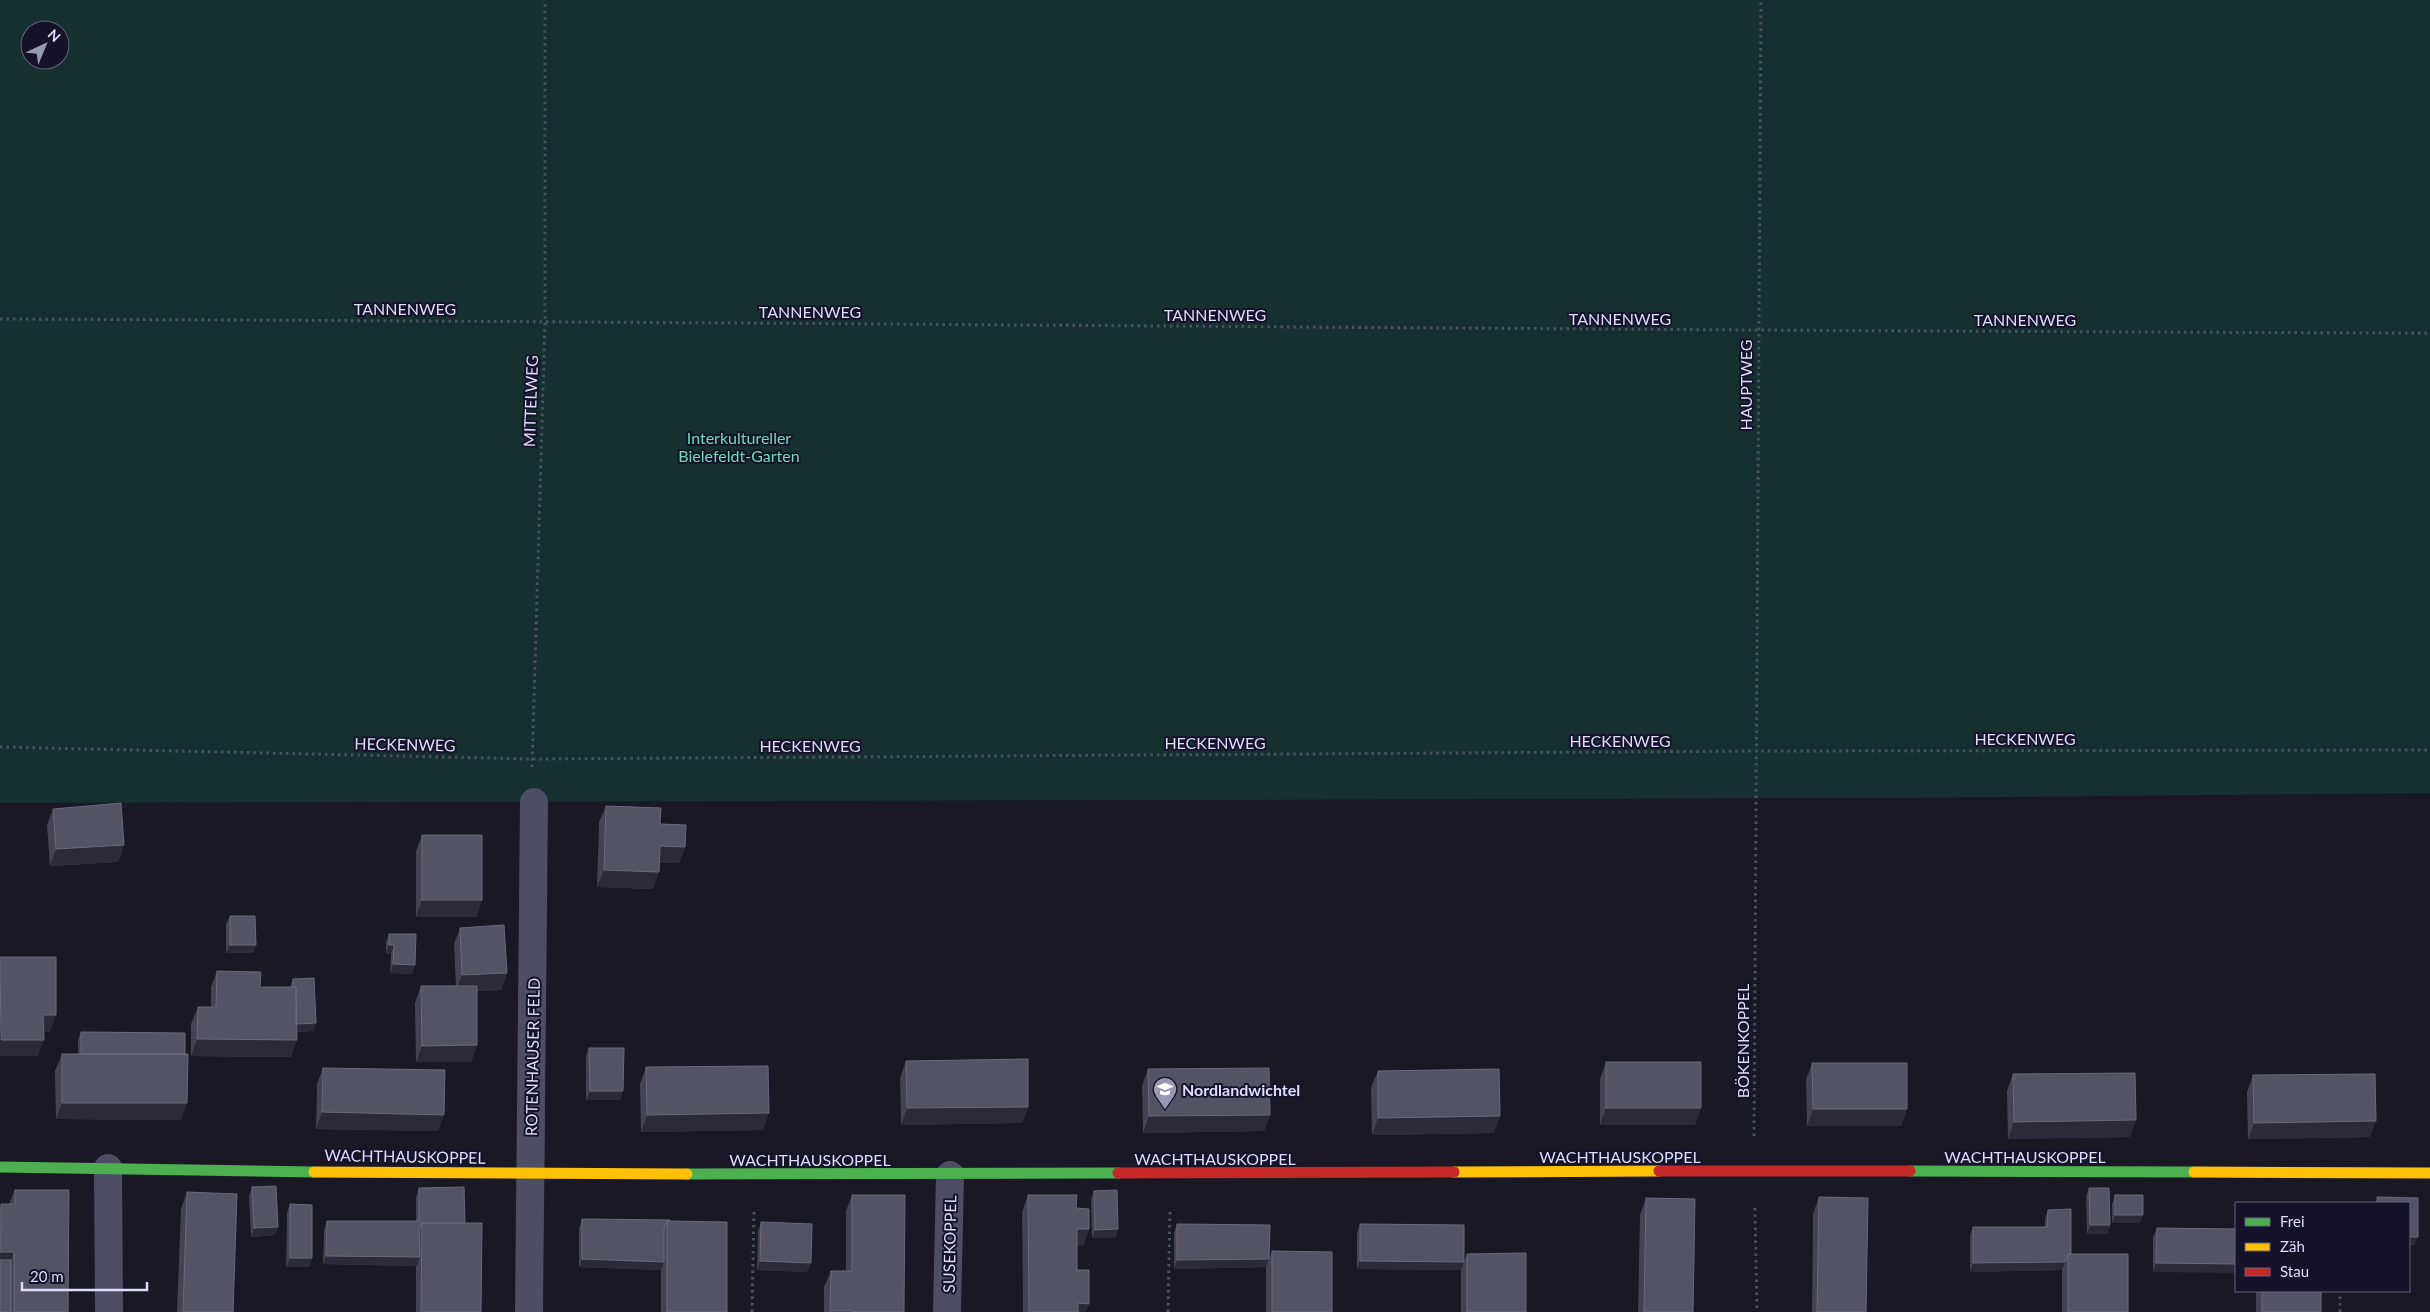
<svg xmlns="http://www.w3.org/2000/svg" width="2430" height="1312" font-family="Lato,sans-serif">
  <rect width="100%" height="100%" fill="#191824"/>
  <path fill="#16302f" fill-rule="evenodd" d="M0,0H2430V793L1900,798L0,803ZM30,30H60V60H30Z"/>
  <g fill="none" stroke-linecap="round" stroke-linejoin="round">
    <path stroke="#475460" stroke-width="3" stroke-dasharray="2.5 4" stroke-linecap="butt" d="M0,319C810,322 1620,331 2430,333
      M0,747L531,759L1758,751L2430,750
      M532,767L545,321V0
      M1754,1136L1761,0
      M1755,1208L1757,1312
      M752,1312L754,1210
      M1168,1312L1170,1208
      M2340,1312V1291"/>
    <path stroke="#4d4e65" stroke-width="28" d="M108,1168L109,1312
      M529,1312L534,802
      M947,1312L950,1175"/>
    <path stroke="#4caf50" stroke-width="11" d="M0,1167L314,1172
      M1910,1171L2194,1172
      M687,1174L1118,1173"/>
    <path stroke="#ffc107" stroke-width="11" d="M314,1172L687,1174
      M1454,1172L1659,1171
      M2194,1172L2430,1173"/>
    <path stroke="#c62828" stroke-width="11" d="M1659,1171H1910
      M1118,1173L1454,1172"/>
  </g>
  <path fill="#444253" d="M606,806L685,847L679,863H659L653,889L597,887L599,822Z
    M53,809L124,845L118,862L50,866L47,825Z
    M422,835L482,900L476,917H416V851Z
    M230,916L256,945L253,953H226V924Z
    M460,928L507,973L501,990L477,991V1045L471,1062H416L415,1003L421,986H456L454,944Z
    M389,934L412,974L390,973L391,954L386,953V942Z
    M217,971L260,987H290L293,979L313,1031L297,1032L291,1057L191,1056V1024L198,1007H211V987Z
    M81,1032L185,1054L181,1120L56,1119L55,1071L62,1054H78V1040Z
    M589,1048L620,1100H586V1056Z
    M906,1061L1028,1107L1022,1123L901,1125L900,1078Z
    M1606,1062L1695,1125H1600V1079Z
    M1812,1063L1907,1109L1901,1126H1807L1806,1080Z
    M646,1067L763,1130L641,1132L640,1084Z
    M323,1068L438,1131L316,1129L317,1084Z
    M1148,1069L1270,1115L1264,1131L1143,1133L1142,1086Z
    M1378,1071L1494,1133L1372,1135L1371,1087Z
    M2013,1074L2130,1137L2008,1139L2007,1091Z
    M2253,1075L2370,1137L2248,1139L2247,1092Z
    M252,1187L275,1235L251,1237L249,1196Z
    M419,1188L465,1223L481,1312H416V1266L323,1264L324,1230L327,1221H416V1197Z
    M2089,1188L2110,1225L2107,1234H2087L2086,1196Z
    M15,1190L68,1312H0V1208L1,1204H9Z
    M1094,1191L1118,1229L1115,1238H1092L1091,1199Z
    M187,1192L233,1312H177L181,1209Z
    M852,1195L904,1312H824V1287L831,1271H846V1211Z
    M1028,1195L1076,1208L1089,1229L1083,1246L1077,1245V1270L1086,1312H1023L1022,1212Z
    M2115,1195L2140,1223H2112V1204Z
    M1819,1197L1866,1312H1812L1813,1214Z
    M1646,1198L1693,1312H1638L1640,1215Z
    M290,1204L312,1258L309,1267H286L287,1213Z
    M2048,1210L2071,1254L2128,1312H2062V1270L1970,1272V1235L1973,1227H2045V1218Z
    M582,1219L670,1221L727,1312H661V1269V1270L579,1267V1228Z
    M761,1222L807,1272L757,1270L758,1231Z
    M1177,1224L1269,1259L1266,1267L1174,1269V1233Z
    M1360,1224L1464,1262L1467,1254L1526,1312H1461V1270L1357,1269V1233Z
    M2157,1228L2236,1229L2153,1272V1237Z
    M1272,1251L1332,1312H1266V1267Z
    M2256,1291H2321V1312H2256Z"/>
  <path fill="#2c2a38" d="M124,845L118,862L50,866L56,849Z
    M660,846L685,847L679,863H653Z
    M604,870L659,872L653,889L597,887Z
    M422,900H482L476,917H416Z
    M230,945H256L253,953H226Z
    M389,945H394L391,954L386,953Z
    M393,964L415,965L412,974L390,973Z
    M507,973L501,990L456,992L462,975Z
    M43,1015H56L50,1032H37Z
    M316,1023L313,1031L291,1032L294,1024Z
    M197,1039L297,1040L291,1057L191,1056Z
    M1,1040H44L38,1056H0V1042Z
    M477,1045L471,1062H416L422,1046Z
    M590,1091H623L620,1100H586Z
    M62,1103H187L181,1120L56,1119Z
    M1028,1107L1022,1123L901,1125L907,1108Z
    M1606,1108H1701L1695,1125H1600Z
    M1813,1109H1907L1901,1126H1807Z
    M322,1112L444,1115L438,1131L316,1129Z
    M769,1113L763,1130L641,1132L647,1115Z
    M1270,1115L1264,1131L1143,1133L1149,1116Z
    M1500,1116L1494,1133L1372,1135L1378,1118Z
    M2136,1120L2130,1137L2008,1139L2014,1122Z
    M2376,1121L2370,1137L2248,1139L2254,1123Z
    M2115,1215H2143L2140,1223H2112Z
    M2090,1225H2110L2107,1234H2087Z
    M278,1227L275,1235L251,1237L254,1228Z
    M1077,1229H1089L1083,1246L1071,1245Z
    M1118,1229L1115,1238H1092L1095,1230Z
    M2409,1237H2418L2415,1245H2409Z
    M0,1252H14L8,1269H0Z
    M326,1256L420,1257L417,1266L323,1264Z
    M290,1258H312L309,1267H286Z
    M582,1259L664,1262L661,1270L579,1267Z
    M1269,1259L1266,1267L1174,1269L1177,1260Z
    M760,1261L811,1263L807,1272L757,1270Z
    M1360,1261L1464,1262L1461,1270L1357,1269Z
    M2065,1262L2062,1270L1970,1272L1973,1263Z
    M2156,1263L2236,1264V1273L2153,1272Z
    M1078,1303L1089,1304L1086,1312H1075Z
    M830,1311H852V1312H830Z"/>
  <path fill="#545265" stroke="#6a687d" d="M121,803L124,845L56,849L53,809Z
    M606,806L661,808L660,824L686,825L685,847L660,846L659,872L604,870Z
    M422,835H482V900H422Z
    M230,916H255L256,945H230Z
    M504,925L507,973L462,975L460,928Z
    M389,934H416L415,965L393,964L394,945H389Z
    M0,957H56V1015H43L44,1040H1Z
    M217,971L261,972L260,987H296L297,1040L197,1039L198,1007H216Z
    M314,978L316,1023L296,1024V987H293V979Z
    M421,986H477V1045L422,1046Z
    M81,1032L185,1033V1054H81Z
    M589,1048H624L623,1091H590Z
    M62,1054H188L187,1103H62Z
    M1028,1059V1107L907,1108L906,1061Z
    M1606,1062H1701V1108H1606Z
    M1812,1063H1907V1109H1813Z
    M768,1066L769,1113L647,1115L646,1067Z
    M323,1068L445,1070L444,1115L322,1112Z
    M1269,1068L1270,1115L1149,1116L1148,1069Z
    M1499,1069L1500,1116L1378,1118V1071Z
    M2135,1073L2136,1120L2014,1122L2013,1074Z
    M2375,1074L2376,1121L2254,1123L2253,1075Z
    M276,1186L278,1227L254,1228L252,1187Z
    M464,1187L465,1223H422L419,1231L420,1257L326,1256L327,1221H419V1188Z
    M2089,1188H2109L2110,1225H2090Z
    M15,1190H69L68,1312H14V1252H0V1230H1V1204H15Z
    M1117,1190L1118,1229L1095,1230L1094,1191Z
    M187,1192L237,1194L233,1312H183Z
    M852,1195H905L904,1312H852V1311H830L831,1271H852Z
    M1028,1195H1077L1076,1208L1089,1209V1229H1077V1270H1089V1304L1078,1303V1312H1029Z
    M2115,1195H2143V1215H2115Z
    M1819,1197L1868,1198L1866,1312H1817Z
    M2377,1197L2418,1198V1237H2409V1203H2377Z
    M1646,1198L1695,1199L1693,1312H1644Z
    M290,1204L312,1205V1258H290Z
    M2071,1209V1254H2068L2065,1262L1973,1263V1227H2047L2048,1210Z
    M582,1219L670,1220V1221H667L664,1229V1262L582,1259Z
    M667,1221L727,1222V1312H667Z
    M761,1222L812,1224L811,1263L760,1261Z
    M422,1223H482L481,1312H421Z
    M1177,1224L1270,1225L1269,1259L1177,1260Z
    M1360,1224L1464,1225V1262L1360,1261Z
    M2157,1228L2236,1229V1264L2156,1263Z
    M1272,1251L1332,1252V1312H1272Z
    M1526,1253V1312H1467V1254Z
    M2068,1254H2128V1312H2068Z
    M0,1260H11V1312H0Z
    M2262,1291H2321V1312H2262Z"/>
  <defs>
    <g id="school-pin" transform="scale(1.25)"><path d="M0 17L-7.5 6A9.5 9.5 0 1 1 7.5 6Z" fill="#9998b2" stroke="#15122a"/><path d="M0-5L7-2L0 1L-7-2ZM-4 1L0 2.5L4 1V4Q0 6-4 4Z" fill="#fff"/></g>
  </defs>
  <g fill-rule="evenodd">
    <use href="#school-pin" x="1165" y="1089"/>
  </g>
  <g text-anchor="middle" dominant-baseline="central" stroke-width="4" stroke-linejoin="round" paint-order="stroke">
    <g font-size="16" fill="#deddfe" stroke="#15122a">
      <text x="405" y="308">TANNENWEG</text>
      <text x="810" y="311">TANNENWEG</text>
      <text x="1215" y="314">TANNENWEG</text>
      <text x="1620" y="318">TANNENWEG</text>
      <text x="2025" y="319">TANNENWEG</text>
      <text transform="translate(1745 385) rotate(-90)">HAUPTWEG</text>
      <text transform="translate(530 401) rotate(-88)">MITTELWEG</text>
      <text x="2025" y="738">HECKENWEG</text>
      <text x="1620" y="740">HECKENWEG</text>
      <text x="1215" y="742">HECKENWEG</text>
      <text transform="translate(405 744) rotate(1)">HECKENWEG</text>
      <text x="810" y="745">HECKENWEG</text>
      <text transform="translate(1742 1041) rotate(-90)">BÖKENKOPPEL</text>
      <text transform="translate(532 1057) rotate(-89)">ROTENHAUSER FELD</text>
      <text transform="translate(405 1156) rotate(1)">WACHTHAUSKOPPEL</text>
      <text x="1620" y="1156">WACHTHAUSKOPPEL</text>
      <text x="2025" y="1156">WACHTHAUSKOPPEL</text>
      <text x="1215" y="1158">WACHTHAUSKOPPEL</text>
      <text x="810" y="1159">WACHTHAUSKOPPEL</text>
      <text transform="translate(949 1244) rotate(-89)">SUSEKOPPEL</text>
    </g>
    <g font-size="16" fill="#6addb9" stroke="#15122a">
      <text x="739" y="437">Interkultureller<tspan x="739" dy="18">Bielefeldt-Garten</tspan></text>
    </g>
    <g font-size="16" font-weight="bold" fill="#deddfe" stroke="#15122a" text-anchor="start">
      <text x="1182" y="1089">Nordlandwichtel</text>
    </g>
  </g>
  <rect x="2235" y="1202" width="175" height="90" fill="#15122a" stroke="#65637f"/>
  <rect x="2245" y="1218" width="25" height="8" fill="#4caf50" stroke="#65637f"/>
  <text x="2280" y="1227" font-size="15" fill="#deddfe">Frei</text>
  <rect x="2245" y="1243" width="25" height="8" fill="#ffc107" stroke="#65637f"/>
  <text x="2280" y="1252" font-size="15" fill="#deddfe">Zäh</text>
  <rect x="2245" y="1268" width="25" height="8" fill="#c62828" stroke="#65637f"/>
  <text x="2280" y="1277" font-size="15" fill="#deddfe">Stau</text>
  <g transform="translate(45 45) rotate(44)"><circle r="24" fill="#15122a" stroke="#65637f"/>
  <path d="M0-4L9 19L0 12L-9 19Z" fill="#9998b2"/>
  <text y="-8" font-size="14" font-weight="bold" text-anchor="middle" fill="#deddfe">N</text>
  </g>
  <path d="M22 1282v8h125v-8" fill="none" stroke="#deddfe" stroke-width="2.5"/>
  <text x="30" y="1282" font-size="15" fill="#deddfe" stroke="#15122a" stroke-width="4" paint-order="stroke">20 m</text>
</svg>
